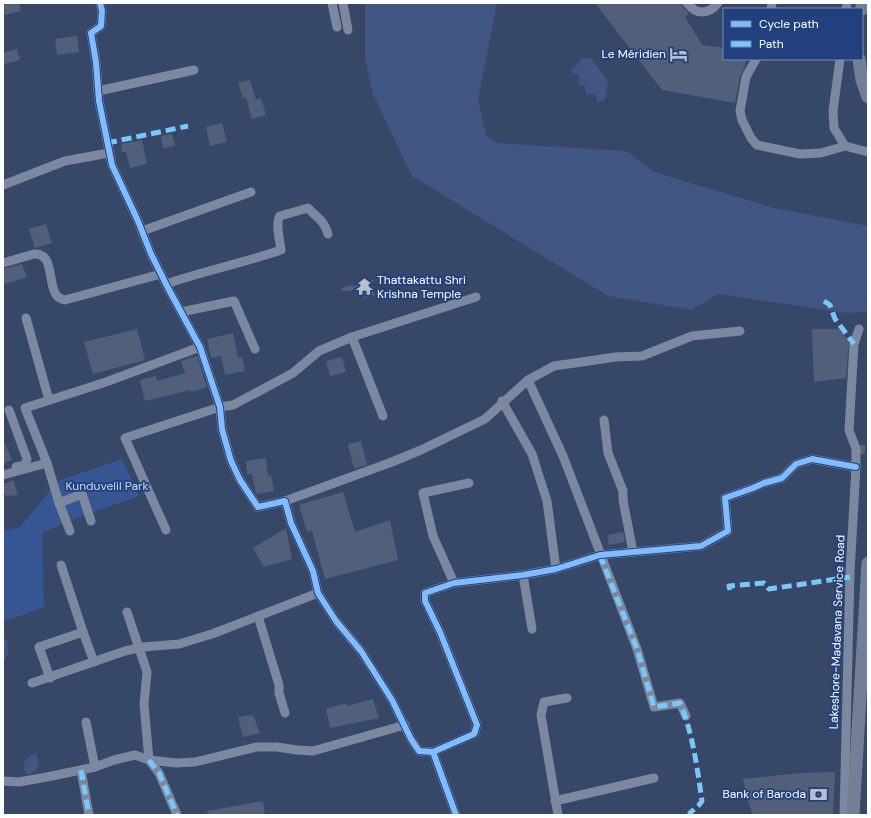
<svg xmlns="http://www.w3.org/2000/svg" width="871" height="818" font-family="'DM Sans',sans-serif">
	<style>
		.green { fill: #365693 }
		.water { fill: #415683 }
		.building { fill: #525f7a }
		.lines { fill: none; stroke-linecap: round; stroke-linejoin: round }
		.minor-tunnel { stroke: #55637f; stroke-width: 9; stroke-dasharray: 9 4.5; stroke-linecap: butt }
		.minor { stroke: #7c889f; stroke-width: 9 }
		.highway { stroke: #737e97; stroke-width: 13 }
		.quiet { stroke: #7ac7fe; stroke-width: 5; stroke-dasharray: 10 5; stroke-linecap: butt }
		.cycleway-casing { stroke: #22407d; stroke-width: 8 }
		.cycleway { stroke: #80bcff; stroke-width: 6 }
		.labels { text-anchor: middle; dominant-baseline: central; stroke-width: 3.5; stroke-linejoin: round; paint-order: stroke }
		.poi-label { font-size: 12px; fill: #fff; stroke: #22407d; text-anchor: end }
		.park-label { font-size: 12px; fill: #c9d8f5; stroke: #22407d }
		.street-label { font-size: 12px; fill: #fff; stroke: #22407d }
	</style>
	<rect width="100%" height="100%" fill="#374768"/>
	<path class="green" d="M122 459 139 496 74 519 42 533 44 607 14 618 3 620V531L20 527 58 481Z"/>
	<g class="water">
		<path d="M365 3H497L478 99 486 135 497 143 626 151 654 172 774 208 868 226V312L847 313 718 294 692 310 608 296 412 176 373 94 365 58Z"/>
		<path d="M580 58H591L608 81 605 100 597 102 596 95 586 94 585 86 578 85 579 75 570 72 580 62Z"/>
		<path d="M3 637 7 640 8 653 5 660H3Z"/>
		<path d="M36 753 39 763 35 771 27 775C19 763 26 758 36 753Z"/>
	</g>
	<g class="building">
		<path d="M3 3H19L21 11 5 15Z"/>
		<path d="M595 3H681L683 7 689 14 685 17 702 45 724 48V59H746L745 67 740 76 735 103 662 90Z"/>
		<path d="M77 36 79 52 57 55 55 39Z"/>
		<path d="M17 49 20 60 4 64 3 53Z"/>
		<path d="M250 80 256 100 261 98 266 115 252 119 246 97 243 98 238 83Z"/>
		<path d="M222 123 227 142 210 146 206 127Z"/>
		<path d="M172 134 175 146 163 148 161 136Z"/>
		<path d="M142 140 147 164 130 168 126 152H122L121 144Z"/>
		<path d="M46 224 52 243 35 248 29 229Z"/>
		<path d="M22 264 27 277 5 284 3 278V269Z"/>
		<path d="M373 280 374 296 363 298 361 291H341V288Z"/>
		<path d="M137 329 145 360 93 374 84 342Z"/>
		<path d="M812 329H839L849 341 846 378 814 382Z"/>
		<path d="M233 333 238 358 242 357 245 371 225 375 221 356 211 358 207 339Z"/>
		<path d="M197 356 207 387 191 392V390L145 401 140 380 156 376 157 381 185 373 181 361Z"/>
		<path d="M342 357 346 372 330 376 326 361Z"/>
		<path d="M3 439 12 460 3 464Z"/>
		<path d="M361 441 367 465 354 469 348 444Z"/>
		<path d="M266 458 268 476 271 475 274 491 256 494 252 474H247L246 461Z"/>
		<path d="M13 480 18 495 5 496 3 485Z"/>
		<path d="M343 492 355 532 390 520 398 560 325 579 312 531 307 532 299 505Z"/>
		<path d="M286 528 292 559 264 567 253 548Z"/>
		<path d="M623 532 625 542 609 545 607 535Z"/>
		<path d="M373 699 379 718 330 728 326 709 346 703 347 706Z"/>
		<path d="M253 715 260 733 243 737 238 717Z"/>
		<path d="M835 772 833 815H753L747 799 743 779 801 773Z"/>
		<path d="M263 801 265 815H208L207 811Z"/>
	</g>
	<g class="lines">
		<path class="minor-tunnel" d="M856 449 868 450"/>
		<g class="minor">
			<path d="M100 3 102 11 101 26 91 33 96 62 99 101 112 165 138 221 151 254 168 288 200 347 220 407 222 429 231 461 240 480 258 507 285 501 291 523 313 571 318 593 336 621 361 651 392 700 411 739 419 751 433 752"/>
			<path d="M332 3 337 27"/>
			<path d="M343 3 348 30"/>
			<path d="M687 3C696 15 708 15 718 3"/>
			<path d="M771 9 772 3"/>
			<path d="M846 9 847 3"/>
			<path d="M756 59 746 77 740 111 742 120 751 138 757 145 800 154 821 153 845 146"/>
			<path d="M840 59 833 111 834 128 845 146 868 152"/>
			<path d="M98 91 194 70"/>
			<path d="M3 185 65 161 109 153"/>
			<path d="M142 231 251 192"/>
			<path d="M3 263 34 254C59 252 43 298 65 300L161 274"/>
			<path d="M166 284C204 271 243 263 281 250 280 241 275 222 280 216L308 208C316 217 325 221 328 234"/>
			<path d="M181 312 234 301 255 349"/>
			<path d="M26 318 49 400"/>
			<path d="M352 337 383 416"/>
			<path d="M528 380 563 456 637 649 654 707 680 703 686 716"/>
			<path d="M502 401 532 454 547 501 556 569"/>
			<path d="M9 410 27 459 25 465 16 467"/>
			<path d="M604 420 608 453 623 491V500L633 552"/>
			<path d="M47 463 59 503 70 531"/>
			<path d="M3 475 47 463 25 408 106 382 200 347"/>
			<path d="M285 501 392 462 421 450 485 419 528 380 554 366 616 357 642 356 692 336 740 331"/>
			<path d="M59 503 82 494 91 521"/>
			<path d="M166 530 125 438 220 407 233 405 293 373 319 351 352 337 476 297"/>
			<path d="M523 575 532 629"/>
			<path d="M454 583 433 536 423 493 469 483"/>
			<path d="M127 612 147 672 144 704 149 760 159 773 177 815"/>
			<path d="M258 616 279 685V693L285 713"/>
			<path d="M83 632 94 662"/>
			<path d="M50 678 39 647 83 632 61 565"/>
			<path d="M32 683 125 651 143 647 179 644 212 634 318 593"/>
			<path d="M86 722 95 767"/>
			<path d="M81 770 89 815"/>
			<path d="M3 781 19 782 47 777 95 767 114 760 135 755 149 760 176 763 195 762 256 747H277L297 750 313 751 405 725"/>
			<path d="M555 801 654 778"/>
			<path d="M456 815 433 752 474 734 477 725 440 632 425 601V593L454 583 523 575 556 569 600 555 701 546 728 531 725 498 753 488 764 483 782 478 796 464 812 459 856 467"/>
			<path d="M558 815 541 715 544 702 567 698"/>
			<path d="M844 815 850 572 856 467V449L849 430 854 344 859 329"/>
		</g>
		<g class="highway">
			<path d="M862 9V3"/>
			<path d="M859 59 862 80 868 97"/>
			<path d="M853 815 868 563"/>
		</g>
		<g class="quiet">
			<path d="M107 143 188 126"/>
			<path d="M824 301 830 305 835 319 854 344"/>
			<path d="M600 555 637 649 654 707 680 703C693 734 697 767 702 801L699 805 690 813V815"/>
			<path d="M730 590 729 586 764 583 769 589 850 577"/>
			<path d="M149 760 159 773 177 815"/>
			<path d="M81 770 89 815"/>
		</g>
		<defs>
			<g id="cycleway">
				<path d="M100 3 102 11 101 26 91 33 96 62 99 101 112 165 138 221 151 254 168 288 200 347 220 407 222 429 231 461 240 480 258 507 285 501 291 523 313 571 318 593 336 621 361 651 392 700 411 739 419 751 433 752"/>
				<path d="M456 815 433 752 474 734 477 725 440 632 425 601V593L454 583 523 575 556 569 600 555 701 546 728 531 725 498 753 488 764 483 782 478 796 464 812 459 856 467"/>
			</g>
		</defs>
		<use href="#cycleway" class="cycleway-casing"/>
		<use href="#cycleway" class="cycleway"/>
	</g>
	<defs>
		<symbol id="hotel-bare" viewBox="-9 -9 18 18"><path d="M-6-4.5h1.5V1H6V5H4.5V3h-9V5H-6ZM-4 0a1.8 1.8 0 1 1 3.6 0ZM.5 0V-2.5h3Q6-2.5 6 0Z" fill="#b9bfca" stroke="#22407d" stroke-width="2.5" paint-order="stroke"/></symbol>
		<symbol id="temple-bare" viewBox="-9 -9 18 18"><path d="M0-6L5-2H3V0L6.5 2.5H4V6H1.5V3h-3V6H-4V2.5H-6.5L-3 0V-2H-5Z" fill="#b9bfca" stroke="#22407d" stroke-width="2.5" paint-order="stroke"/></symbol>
		<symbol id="bank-bare" viewBox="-9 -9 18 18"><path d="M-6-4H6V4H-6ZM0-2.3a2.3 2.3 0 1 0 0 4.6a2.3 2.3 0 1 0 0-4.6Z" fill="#b9bfca" stroke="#22407d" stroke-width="2.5" paint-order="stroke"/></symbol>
	</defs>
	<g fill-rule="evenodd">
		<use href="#hotel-bare" x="666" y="42" width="25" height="25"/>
		<use href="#temple-bare" x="352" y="274" width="25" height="25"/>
		<use href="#bank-bare" x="806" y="782" width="25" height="25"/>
	</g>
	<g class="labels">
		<g class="poi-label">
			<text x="666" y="54">Le Méridien</text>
			<text x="377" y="280" text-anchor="start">Thattakattu Shri<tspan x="377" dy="14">Krishna Temple</tspan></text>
			<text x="806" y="794">Bank of Baroda</text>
		</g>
		<g class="park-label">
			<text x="107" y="486">Kunduvelil Park</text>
		</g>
		<g class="street-label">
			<text transform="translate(837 632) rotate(-88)">Lakeshore-Madavana Service Road</text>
		</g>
	</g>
	<rect width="871" height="818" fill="none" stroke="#ffffff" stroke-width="8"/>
	<rect x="723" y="8" width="140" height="52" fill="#22407d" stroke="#7a8cb1"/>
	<rect x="731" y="21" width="20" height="6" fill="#80bcff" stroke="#7a8cb1"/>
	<text x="759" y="28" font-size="12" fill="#ffffff">Cycle path</text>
	<rect x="731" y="41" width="20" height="6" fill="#7ac7fe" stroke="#7a8cb1"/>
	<text x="759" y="48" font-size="12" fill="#ffffff">Path</text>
</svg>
